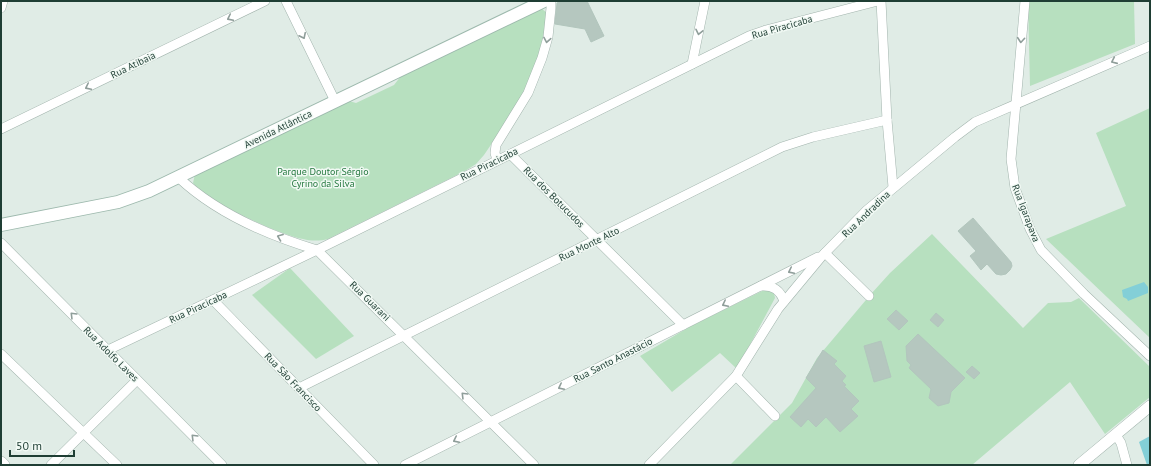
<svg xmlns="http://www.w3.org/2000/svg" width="1151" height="466" font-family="'PT Sans',sans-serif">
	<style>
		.green { fill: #b7e0bf }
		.water { fill: #83cfd7 }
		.building { fill: #b5c7bf; stroke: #b2c6bd }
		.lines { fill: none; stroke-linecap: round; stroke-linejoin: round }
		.minor-casing { stroke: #a2b4ad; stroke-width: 10 }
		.tertiary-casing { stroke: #a2b4ad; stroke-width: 12 }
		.secondary-casing { stroke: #9db9ad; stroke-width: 14 }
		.minor { stroke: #fff; stroke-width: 9 }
		.tertiary { stroke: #fff; stroke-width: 11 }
		.secondary { stroke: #fff; stroke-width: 12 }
		.oneway { stroke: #8f9e9a }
		.labels { text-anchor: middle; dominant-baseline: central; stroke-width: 3; stroke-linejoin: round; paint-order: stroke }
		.street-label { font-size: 10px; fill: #1f3e34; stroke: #f1f9f4 }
		.park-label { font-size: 10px; fill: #267940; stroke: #f1f9f4 }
	</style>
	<rect width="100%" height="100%" fill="#e0ece6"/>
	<g class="green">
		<path d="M1028 1H1134L1135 44 1030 86Z"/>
		<path d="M541 8 547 13C545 27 543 42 539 55 527 92 505 124 484 155L476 164 465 171 328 239C320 241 311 241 303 239 280 235 206 201 193 183L195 174 349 101 356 103 394 85 401 76Z"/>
		<path d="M1150 108V338L1046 239 1126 206 1096 133Z"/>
		<path d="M932 234 1023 328 1048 303 1071 302 1079 298 1150 367V397L1105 434 1070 382 972 465H730L792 403 817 358 871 294 890 273Z"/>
		<path d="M290 268 354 336 316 359 252 295Z"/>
		<path d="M766 289 774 293 775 298 737 369 720 353 672 392 640 356 691 326Z"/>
	</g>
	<g class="water">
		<path d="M1144 282 1148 287V293L1128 301 1127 299 1123 297 1122 290Z"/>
		<path d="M1150 436V465H1147L1139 442Z"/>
	</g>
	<g class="building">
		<path d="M561 1H587L604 36 591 42 585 29 555 24 557 3Z"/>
		<path d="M973 218 1011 262 1012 266 1010 270 1006 274 1001 275 996 274 987 264 981 270 970 256 976 251 958 231Z"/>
		<path d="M896 310 908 321 899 330 887 319Z"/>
		<path d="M936 313 944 320 938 327 930 320Z"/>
		<path d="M918 334 965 378 951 392 949 403 938 406 929 398 931 389 909 368 911 365 907 361 906 346Z"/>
		<path d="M881 341 891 377 874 382 864 346Z"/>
		<path d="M823 350 837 361 834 364 846 376 842 381 846 385 844 386 859 401 851 409 858 416 840 432 826 417 816 427 808 419 801 427 790 417 816 388 806 378Z"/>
		<path d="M972 366 980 373 974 379 966 372Z"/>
	</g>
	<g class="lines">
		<defs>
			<g id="minor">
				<path d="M286 1 335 101"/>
				<path d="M881 1 887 120 893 187"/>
				<path d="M1025 1 1011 159 1015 188 1030 229 1041 250 1084 294 1150 356"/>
				<path d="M1 8 3 1"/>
				<path d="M692 64 705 1"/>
				<path d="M1 129 265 1"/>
				<path d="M510 154 683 325"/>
				<path d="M497 160 495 153 496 145 528 93 542 58 548 37 551 8V1"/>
				<path d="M178 177C216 213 267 235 317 250L534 465"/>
				<path d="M1 243 222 465"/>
				<path d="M825 253 869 296"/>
				<path d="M761 286C773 285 780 290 784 301"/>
				<path d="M213 300 374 465"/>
				<path d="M108 350 317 250 749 36 766 30 878 1"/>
				<path d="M1 354 117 465"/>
				<path d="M736 376 775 416"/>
				<path d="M299 388 782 147 813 137 887 120"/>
				<path d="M1116 435 1121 443 1127 465"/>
				<path d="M51 465 137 380"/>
				<path d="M405 465 818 257"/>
				<path d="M649 465 736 376 778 309 822 256 867 210 955 137 975 122 1150 46"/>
			</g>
			<g id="tertiary">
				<path d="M1 462 4 465"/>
				<path d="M1079 465 1150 406"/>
			</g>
			<path id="secondary" d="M1 225 118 202 149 191 544 1"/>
		</defs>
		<use href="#minor" class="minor-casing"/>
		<use href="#tertiary" class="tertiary-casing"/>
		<use href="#secondary" class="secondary-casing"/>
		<use href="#minor" class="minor"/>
		<use href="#tertiary" class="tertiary"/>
		<use href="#secondary" class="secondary"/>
	</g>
	<defs><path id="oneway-chevron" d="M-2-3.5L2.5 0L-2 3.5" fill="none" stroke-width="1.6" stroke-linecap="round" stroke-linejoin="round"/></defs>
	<g class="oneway">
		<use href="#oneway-chevron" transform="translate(230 18) rotate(154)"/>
		<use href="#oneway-chevron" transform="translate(699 32) rotate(102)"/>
		<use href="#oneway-chevron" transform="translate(303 36) rotate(64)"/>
		<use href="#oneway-chevron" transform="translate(547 40) rotate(100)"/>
		<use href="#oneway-chevron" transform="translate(1021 40) rotate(95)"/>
		<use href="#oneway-chevron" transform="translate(1114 61) rotate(156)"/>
		<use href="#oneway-chevron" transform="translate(88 87) rotate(154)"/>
		<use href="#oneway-chevron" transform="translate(280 237) rotate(-159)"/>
		<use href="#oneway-chevron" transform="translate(791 271) rotate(154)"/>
		<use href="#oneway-chevron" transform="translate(725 304) rotate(153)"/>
		<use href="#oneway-chevron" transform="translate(73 315) rotate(-135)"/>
		<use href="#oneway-chevron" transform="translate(561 387) rotate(153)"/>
		<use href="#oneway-chevron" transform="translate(464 395) rotate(-135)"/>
		<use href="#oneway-chevron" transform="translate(194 437) rotate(-135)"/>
		<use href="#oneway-chevron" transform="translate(456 440) rotate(154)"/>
	</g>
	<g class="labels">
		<g class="street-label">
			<text transform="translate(782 27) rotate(-16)">Rua Piracicaba</text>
			<text transform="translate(133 65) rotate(-26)">Rua Atibaia</text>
			<text transform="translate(278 129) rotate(-26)">Avenida Atlântica</text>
			<text transform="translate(489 164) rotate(-26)">Rua Piracicaba</text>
			<text transform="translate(554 197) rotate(45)">Rua dos Botucudos</text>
			<text transform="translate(1026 213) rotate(69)">Rua Igarapava</text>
			<text transform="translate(866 214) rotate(-44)">Rua Andradina</text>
			<text transform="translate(589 244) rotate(-26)">Rua Monte Alto</text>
			<text transform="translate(370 301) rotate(44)">Rua Guarani</text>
			<text transform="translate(198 307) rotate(-25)">Rua Piracicaba</text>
			<text transform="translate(111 354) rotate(45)">Rua Adolfo Laves</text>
			<text transform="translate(613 360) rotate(-27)">Rua Santo Anastácio</text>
			<text transform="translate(293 382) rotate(46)">Rua São Francisco</text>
		</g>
		<g class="park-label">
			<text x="323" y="171">Parque Doutor Sérgio<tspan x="323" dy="12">Cyrino da Silva</tspan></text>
		</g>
	</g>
	<rect width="1151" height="466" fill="none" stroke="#1f3e34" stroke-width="4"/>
	<path d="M10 450v6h64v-6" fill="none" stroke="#1f3e34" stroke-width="2"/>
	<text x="16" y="450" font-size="12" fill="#1f3e34" stroke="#f1f9f4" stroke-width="3" paint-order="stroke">50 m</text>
</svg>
